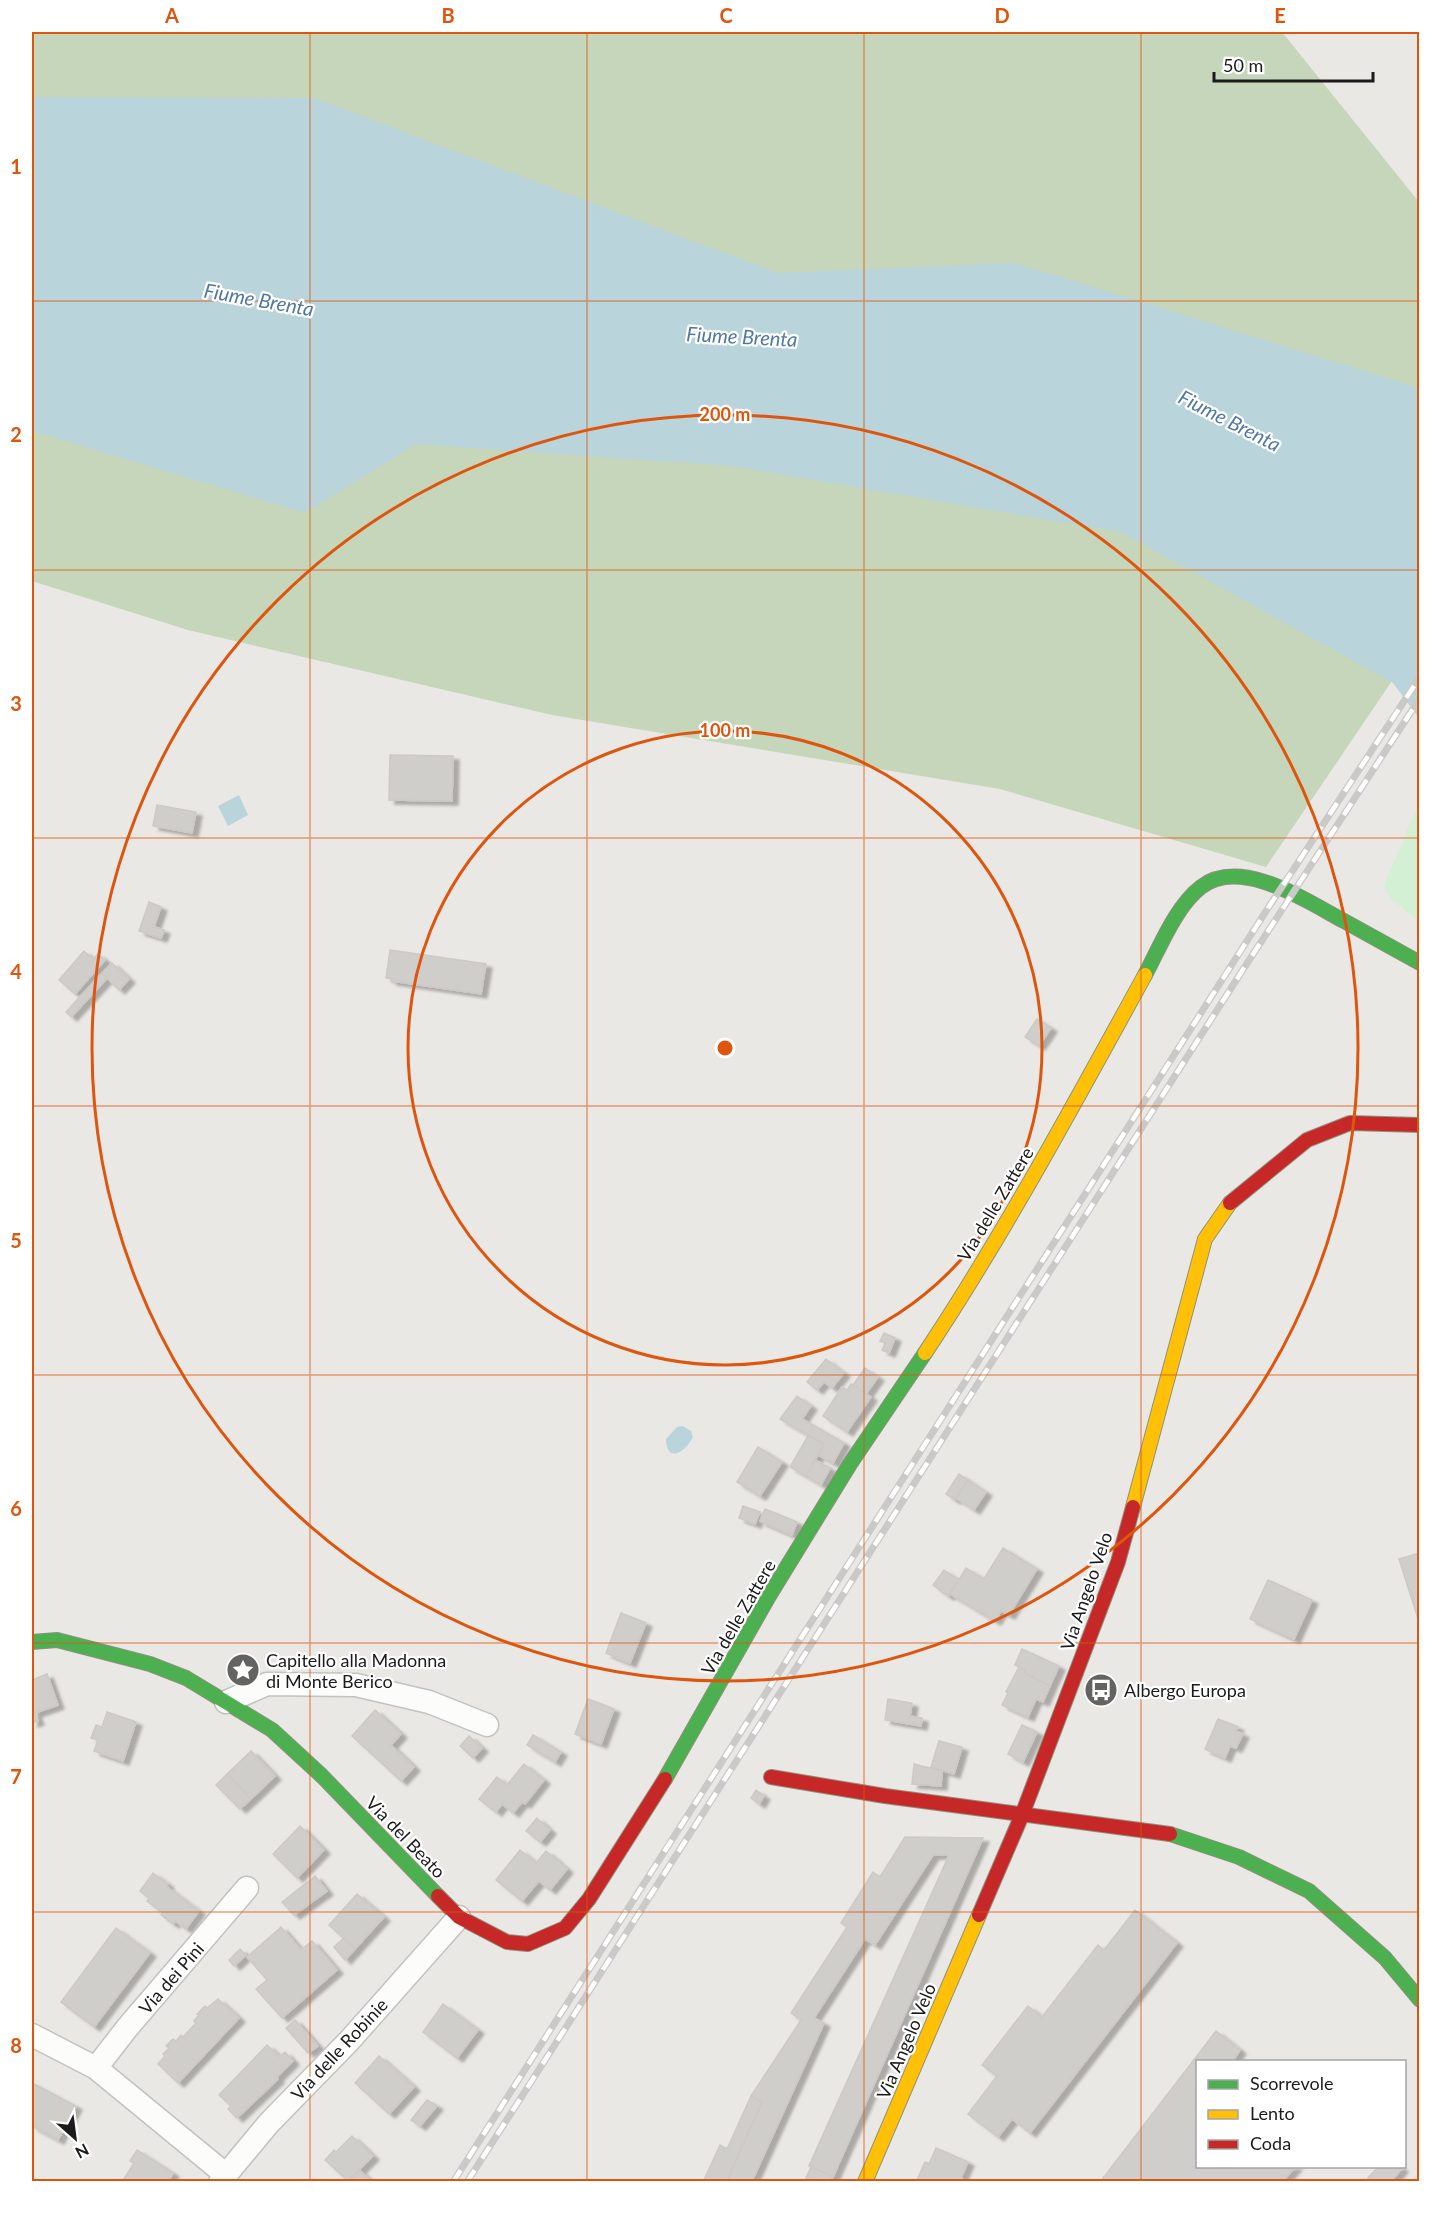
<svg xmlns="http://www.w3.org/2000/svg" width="1451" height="2213" font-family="Lato,sans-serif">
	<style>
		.forest { fill: #c5d6bb }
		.park { fill: #d3efd4 }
		.water { fill: #bad4db }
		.building { fill: #d0cecb; stroke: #cdc9c5; stroke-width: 1.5; filter: url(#shadow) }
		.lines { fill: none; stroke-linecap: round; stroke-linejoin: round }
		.street-casing { stroke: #c2c2c0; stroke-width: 25 }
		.fast-casing { stroke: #90917e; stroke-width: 16 }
		.slow-casing { stroke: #90917e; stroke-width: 16 }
		.jam-casing { stroke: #90917e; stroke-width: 16 }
		.street { stroke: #fcfcfb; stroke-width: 22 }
		.fast { stroke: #4caf50; stroke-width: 14 }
		.slow { stroke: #ffc107; stroke-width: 14 }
		.jam { stroke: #c62828; stroke-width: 14 }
		.rail-casing { stroke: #c9c9c8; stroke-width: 7 }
		.rail { stroke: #fff; stroke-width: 4.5; stroke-dasharray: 14; stroke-linecap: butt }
		.grid { fill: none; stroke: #de560d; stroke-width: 1.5; stroke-opacity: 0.55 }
		.ring { fill: none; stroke: #de560d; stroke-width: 3 }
		.labels { text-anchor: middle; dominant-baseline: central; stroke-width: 4.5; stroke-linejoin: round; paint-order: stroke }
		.street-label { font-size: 18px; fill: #1b1b1b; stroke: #fff }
		.poi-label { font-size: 18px; fill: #1b1b1b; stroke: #fff; text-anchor: start }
		.water-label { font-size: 20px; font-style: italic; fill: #5078a2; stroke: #fff }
		.centre { fill: #de560d; stroke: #fff; stroke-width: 3 }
		.ring-label { font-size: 18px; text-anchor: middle; font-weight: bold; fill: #de560d; stroke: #fff; stroke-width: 4.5; stroke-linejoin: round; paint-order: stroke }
		.neatline { fill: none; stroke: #de560d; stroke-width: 2 }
		.grid-label { font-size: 20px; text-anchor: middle; font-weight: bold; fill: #de560d }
	</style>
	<defs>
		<filter id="shadow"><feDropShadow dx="6" dy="4" stdDeviation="1.5" flood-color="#0004"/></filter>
	</defs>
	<rect width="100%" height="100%" fill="#eae8e4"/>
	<path class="forest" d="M32 32H1282L1419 202V641L1266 867 1000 789 552 715 188 630 32 581Z"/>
	<path class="park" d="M1419 808V921L1391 899 1384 886C1387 875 1392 866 1397 856 1404 840 1408 822 1419 808Z"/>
	<g class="water">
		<path d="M32 97 314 98 777 273 1015 263 1419 388V718L1393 683 1121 532 731 466 416 444 305 513 32 431Z"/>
		<path d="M239 795 248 815 228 826 218 806Z"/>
		<path d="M683 1426 691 1431 693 1437C686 1451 667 1465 666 1439L677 1427Z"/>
	</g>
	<g class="building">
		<path d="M390 755 453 756 452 801 389 800Z"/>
		<path d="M157 805 196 812 192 833 153 826Z"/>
		<path d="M149 902 161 907 154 927 164 930 161 938 139 931Z"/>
		<path d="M390 950 486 964 481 994 391 981 392 979 386 978Z"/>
		<path d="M84 951 93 959 98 954 105 960 75 994 59 980Z"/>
		<path d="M112 963 129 979 119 990 102 973Z"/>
		<path d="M102 973 107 978 71 1017 66 1012Z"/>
		<path d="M1037 1019 1051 1028 1039 1046 1025 1037Z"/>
		<path d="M884 1333 895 1338 889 1353 882 1350 885 1343 880 1341Z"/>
		<path d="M826 1359 844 1373 832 1388 824 1382 817 1390 807 1382Z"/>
		<path d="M865 1368 878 1377 866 1394 853 1385Z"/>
		<path d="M851 1384 871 1397 847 1432 823 1416 842 1387 847 1390Z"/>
		<path d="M797 1396 811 1406 802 1419 844 1443 833 1463 818 1455 824 1444 780 1419Z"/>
		<path d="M808 1436 824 1444 806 1476 790 1467Z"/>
		<path d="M758 1447 782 1462 760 1496 737 1482Z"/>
		<path d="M815 1460 830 1468 821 1485 806 1476Z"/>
		<path d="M959 1474 968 1480 955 1500 946 1494Z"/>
		<path d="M968 1480 986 1492 974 1510 956 1498Z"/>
		<path d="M743 1506 760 1512 755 1524 739 1518Z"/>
		<path d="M765 1509 797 1522 792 1535 760 1521Z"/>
		<path d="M1003 1548 1037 1569 1009 1615 1001 1611 995 1621 950 1594 966 1568 984 1579Z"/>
		<path d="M1420 1553V1625L1399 1559Z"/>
		<path d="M944 1570 959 1580 948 1596 933 1585Z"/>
		<path d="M1268 1580 1312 1600 1294 1639 1250 1619Z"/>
		<path d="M621 1613 646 1623 630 1663 606 1653Z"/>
		<path d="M1022 1649 1059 1666 1050 1686 1024 1673 1025 1670 1015 1665Z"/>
		<path d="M1019 1667 1025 1670 1024 1673 1050 1686 1043 1702 1036 1699 1028 1717 1002 1705 1008 1693 1006 1692Z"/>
		<path d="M47 1674 58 1705 35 1713 38 1721 32 1723V1680Z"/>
		<path d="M588 1699 614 1709 601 1744 575 1734Z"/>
		<path d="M888 1699 912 1703 910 1716 922 1718 921 1726 885 1720Z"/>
		<path d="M375 1710 401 1734 391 1745 414 1767 401 1781 352 1736Z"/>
		<path d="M107 1712 136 1722 123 1761 94 1751 98 1740 91 1738 96 1725 102 1727Z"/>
		<path d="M1218 1719 1238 1727 1236 1731 1243 1734 1236 1748 1230 1746 1225 1758 1205 1749Z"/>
		<path d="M1022 1725 1037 1732 1023 1762 1008 1754Z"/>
		<path d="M533 1735 561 1752 555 1762 527 1745Z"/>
		<path d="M469 1736 482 1748 473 1758 460 1746Z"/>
		<path d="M939 1741 962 1747 954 1774 931 1767Z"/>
		<path d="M251 1751 275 1776 251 1799 227 1774Z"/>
		<path d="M524 1764 544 1780 525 1804 522 1802 513 1813 502 1804 496 1812 479 1799 497 1777 507 1785Z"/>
		<path d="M914 1764 942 1771 941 1786 912 1784Z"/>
		<path d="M227 1774 251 1799 240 1809 216 1785Z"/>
		<path d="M756 1790 764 1796 759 1804 751 1798Z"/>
		<path d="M537 1818 550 1830 540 1842 526 1831Z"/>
		<path d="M300 1826 324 1850 297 1878 273 1854Z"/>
		<path d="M905 1837 983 1838 833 2177 809 2166 949 1855H933L875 1945 865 1939 814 2018 824 2023 752 2181 754 2182H731L732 2180 728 2178 762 2102 751 2096 801 2020 791 2013 847 1927 841 1923 873 1872 880 1877Z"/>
		<path d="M520 1850 536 1863 546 1851 567 1869 550 1890 539 1881 522 1901 496 1880Z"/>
		<path d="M153 1873 168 1884 166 1886 199 1911 186 1929 175 1921 173 1924 161 1915 163 1913 147 1901 149 1898 140 1891Z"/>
		<path d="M315 1876 327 1891 294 1915 282 1902Z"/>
		<path d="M357 1894 384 1917 355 1949 329 1925Z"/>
		<path d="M1135 1910 1177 1943 1030 2133 1012 2119 998 2137 968 2114 997 2076 982 2065 1028 2006 1042 2017 1098 1945 1104 1950Z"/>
		<path d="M281 1927 301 1950 312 1941 337 1970 282 2018 256 1989 267 1980 247 1957Z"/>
		<path d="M116 1928 150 1953 94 2027 61 2002Z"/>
		<path d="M344 1938 355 1949 345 1960 334 1947Z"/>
		<path d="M240 1949 246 1955 234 1966 229 1960Z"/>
		<path d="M218 1999 239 2018 178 2083 158 2064 165 2056 163 2054 169 2048 166 2046 173 2039 176 2041 181 2035 183 2037 196 2023 194 2021 199 2015 197 2014 205 2006 207 2008Z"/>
		<path d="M443 2004 478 2030 457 2058 423 2032Z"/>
		<path d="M295 2020 318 2046 308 2053 286 2028Z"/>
		<path d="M1216 2031 1240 2050 1232 2062H1198V2166H1296L1282 2182H1100Z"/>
		<path d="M267 2045 280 2057 285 2052 293 2061 277 2077 278 2079 237 2118 228 2109 231 2106 219 2095Z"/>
		<path d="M379 2056 414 2087 389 2114 355 2083Z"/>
		<path d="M32 2083 76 2106 58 2140 32 2126Z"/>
		<path d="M751 2096 762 2102 728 2178 732 2180 731 2182H703L720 2145 727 2149Z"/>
		<path d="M427 2100 437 2106 420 2126 411 2120Z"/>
		<path d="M352 2136 373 2156 348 2181 325 2160 334 2150 336 2152Z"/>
		<path d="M936 2148 968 2162 961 2178 966 2182H916L925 2162 929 2164Z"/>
		<path d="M137 2150 173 2173 168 2182H122L134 2163 130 2161Z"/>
		<path d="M1379 2166H1400L1402 2168 1391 2182H1368L1369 2180 1368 2178Z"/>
		<path d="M811 2167 833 2177 829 2182H814L806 2178Z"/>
		<path d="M359 2170 368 2178 365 2182H348Z"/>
	</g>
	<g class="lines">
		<defs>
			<g id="street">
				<path d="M226 1702 267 1684 356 1685 429 1702 487 1725"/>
				<path d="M32 2035 96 2068 225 2174"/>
				<path d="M96 2068 127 2028 247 1888"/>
				<path d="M220 2182 269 2123 349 2041 459 1917"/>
			</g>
			<g id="fast">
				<path d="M1145 975C1160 947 1176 906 1201 887 1241 856 1308 902 1344 921 1369 935 1395 949 1420 963"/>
				<path d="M32 1642 57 1640 150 1664 186 1678 272 1730 322 1776 438 1896"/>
				<path d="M665 1779 769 1596 850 1464 925 1353"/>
				<path d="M1170 1834 1239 1857 1309 1891 1385 1958 1420 2000"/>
			</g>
			<g id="slow">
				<path d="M925 1353C1006 1231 1075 1102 1145 975"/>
				<path d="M1133 1507 1205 1239 1230 1203"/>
				<path d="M865 2182 979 1915"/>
			</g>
			<g id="jam">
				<path d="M1230 1203 1307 1140 1350 1123 1420 1125"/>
				<path d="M771 1777 885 1796 1170 1834"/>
				<path d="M438 1896 459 1917 507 1942 528 1944 565 1928 589 1899 665 1779"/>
				<path d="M979 1915 1022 1815 1118 1562 1133 1507"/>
			</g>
		</defs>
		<use href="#street" class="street-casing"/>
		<use href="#fast" class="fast-casing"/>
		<use href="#slow" class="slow-casing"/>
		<use href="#jam" class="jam-casing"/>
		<use href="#street" class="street"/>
		<use href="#fast" class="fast"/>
		<use href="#slow" class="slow"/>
		<use href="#jam" class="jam"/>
		<defs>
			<g id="rail">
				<path d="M453 2182 1270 905 1420 677"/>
				<path d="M467 2182 1244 968 1420 698"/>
			</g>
		</defs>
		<use href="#rail" class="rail-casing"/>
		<use href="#rail" class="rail"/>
	</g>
	<path class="grid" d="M310 32V2182M587 32V2182M864 32V2182M1141 32V2182M32 301H1420M32 570H1420M32 838H1420M32 1106H1420M32 1375H1420M32 1643H1420M32 1912H1420"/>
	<g class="ring">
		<circle cx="725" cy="1048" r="317"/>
		<circle cx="725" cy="1048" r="633"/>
	</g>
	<defs>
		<symbol id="sight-disc" viewBox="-11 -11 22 22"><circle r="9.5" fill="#636361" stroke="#fff"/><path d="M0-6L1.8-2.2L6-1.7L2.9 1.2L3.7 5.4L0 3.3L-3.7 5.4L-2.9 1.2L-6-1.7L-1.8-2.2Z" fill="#fff"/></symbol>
		<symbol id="bus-disc" viewBox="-11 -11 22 22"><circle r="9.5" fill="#636361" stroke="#fff"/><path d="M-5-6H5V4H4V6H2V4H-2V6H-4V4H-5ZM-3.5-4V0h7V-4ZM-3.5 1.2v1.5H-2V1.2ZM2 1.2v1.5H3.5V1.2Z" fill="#fff"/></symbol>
	</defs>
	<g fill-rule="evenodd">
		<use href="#sight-disc" x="224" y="1651" width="38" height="38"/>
		<use href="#bus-disc" x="1082" y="1671" width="38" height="38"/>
	</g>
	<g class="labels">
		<g class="street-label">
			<text transform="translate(995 1204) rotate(-59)">Via delle Zattere</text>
			<text transform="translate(1086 1591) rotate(-71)">Via Angelo Velo</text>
			<text transform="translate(738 1617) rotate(-60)">Via delle Zattere</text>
			<text transform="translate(406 1837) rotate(46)">Via del Beato</text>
			<text transform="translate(171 1978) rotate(-49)">Via dei Pini</text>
			<text transform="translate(906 2041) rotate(-67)">Via Angelo Velo</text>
			<text transform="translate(339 2049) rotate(-47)">Via delle Robinie</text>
		</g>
		<g class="poi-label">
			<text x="266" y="1660">Capitello alla Madonna<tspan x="266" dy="21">di Monte Berico</tspan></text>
			<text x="1124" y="1690">Albergo Europa</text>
		</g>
		<g class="water-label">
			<text transform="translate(259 299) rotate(10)">Fiume Brenta</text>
			<text transform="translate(742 336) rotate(3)">Fiume Brenta</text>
			<text transform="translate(1230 420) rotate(27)">Fiume Brenta</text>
		</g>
	</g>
	<circle cx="725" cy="1048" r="9" class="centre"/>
	<g class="ring-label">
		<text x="725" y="421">200 m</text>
		<text x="725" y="737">100 m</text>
	</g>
	<rect width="1451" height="2213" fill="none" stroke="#ffffff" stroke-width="66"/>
	<rect x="1196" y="2060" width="210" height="108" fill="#ffffff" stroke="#a4a4a4" stroke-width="1.5"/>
	<rect x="1208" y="2080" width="30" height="9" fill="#4caf50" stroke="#a4a4a4" stroke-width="1.5"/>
	<text x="1250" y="2090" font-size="18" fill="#1b1b1b">Scorrevole</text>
	<rect x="1208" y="2110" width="30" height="9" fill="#ffc107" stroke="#a4a4a4" stroke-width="1.5"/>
	<text x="1250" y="2120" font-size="18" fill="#1b1b1b">Lento</text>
	<rect x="1208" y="2140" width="30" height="9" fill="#c62828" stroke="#a4a4a4" stroke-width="1.5"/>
	<text x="1250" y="2150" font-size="18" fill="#1b1b1b">Coda</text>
	<g transform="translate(75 2138) rotate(152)" stroke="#ffffff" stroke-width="4.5" paint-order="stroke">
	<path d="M0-4.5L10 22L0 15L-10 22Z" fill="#1b1b1b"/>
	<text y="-9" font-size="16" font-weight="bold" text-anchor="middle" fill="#1b1b1b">N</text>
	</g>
	<path d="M1214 72v9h159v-9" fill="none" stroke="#1b1b1b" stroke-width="3"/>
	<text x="1223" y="72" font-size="18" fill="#1b1b1b" stroke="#ffffff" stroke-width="4.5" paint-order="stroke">50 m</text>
	<rect x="33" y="33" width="1385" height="2147" class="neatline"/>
	<g class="grid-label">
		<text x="172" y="23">A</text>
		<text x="448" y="23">B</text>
		<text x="726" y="23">C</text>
		<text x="1002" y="23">D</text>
		<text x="1280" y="23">E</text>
		<text x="16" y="174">1</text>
		<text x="16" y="442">2</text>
		<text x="16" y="711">3</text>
		<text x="16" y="979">4</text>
		<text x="16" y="1248">5</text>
		<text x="16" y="1516">6</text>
		<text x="16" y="1784">7</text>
		<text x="16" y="2053">8</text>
	</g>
</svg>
